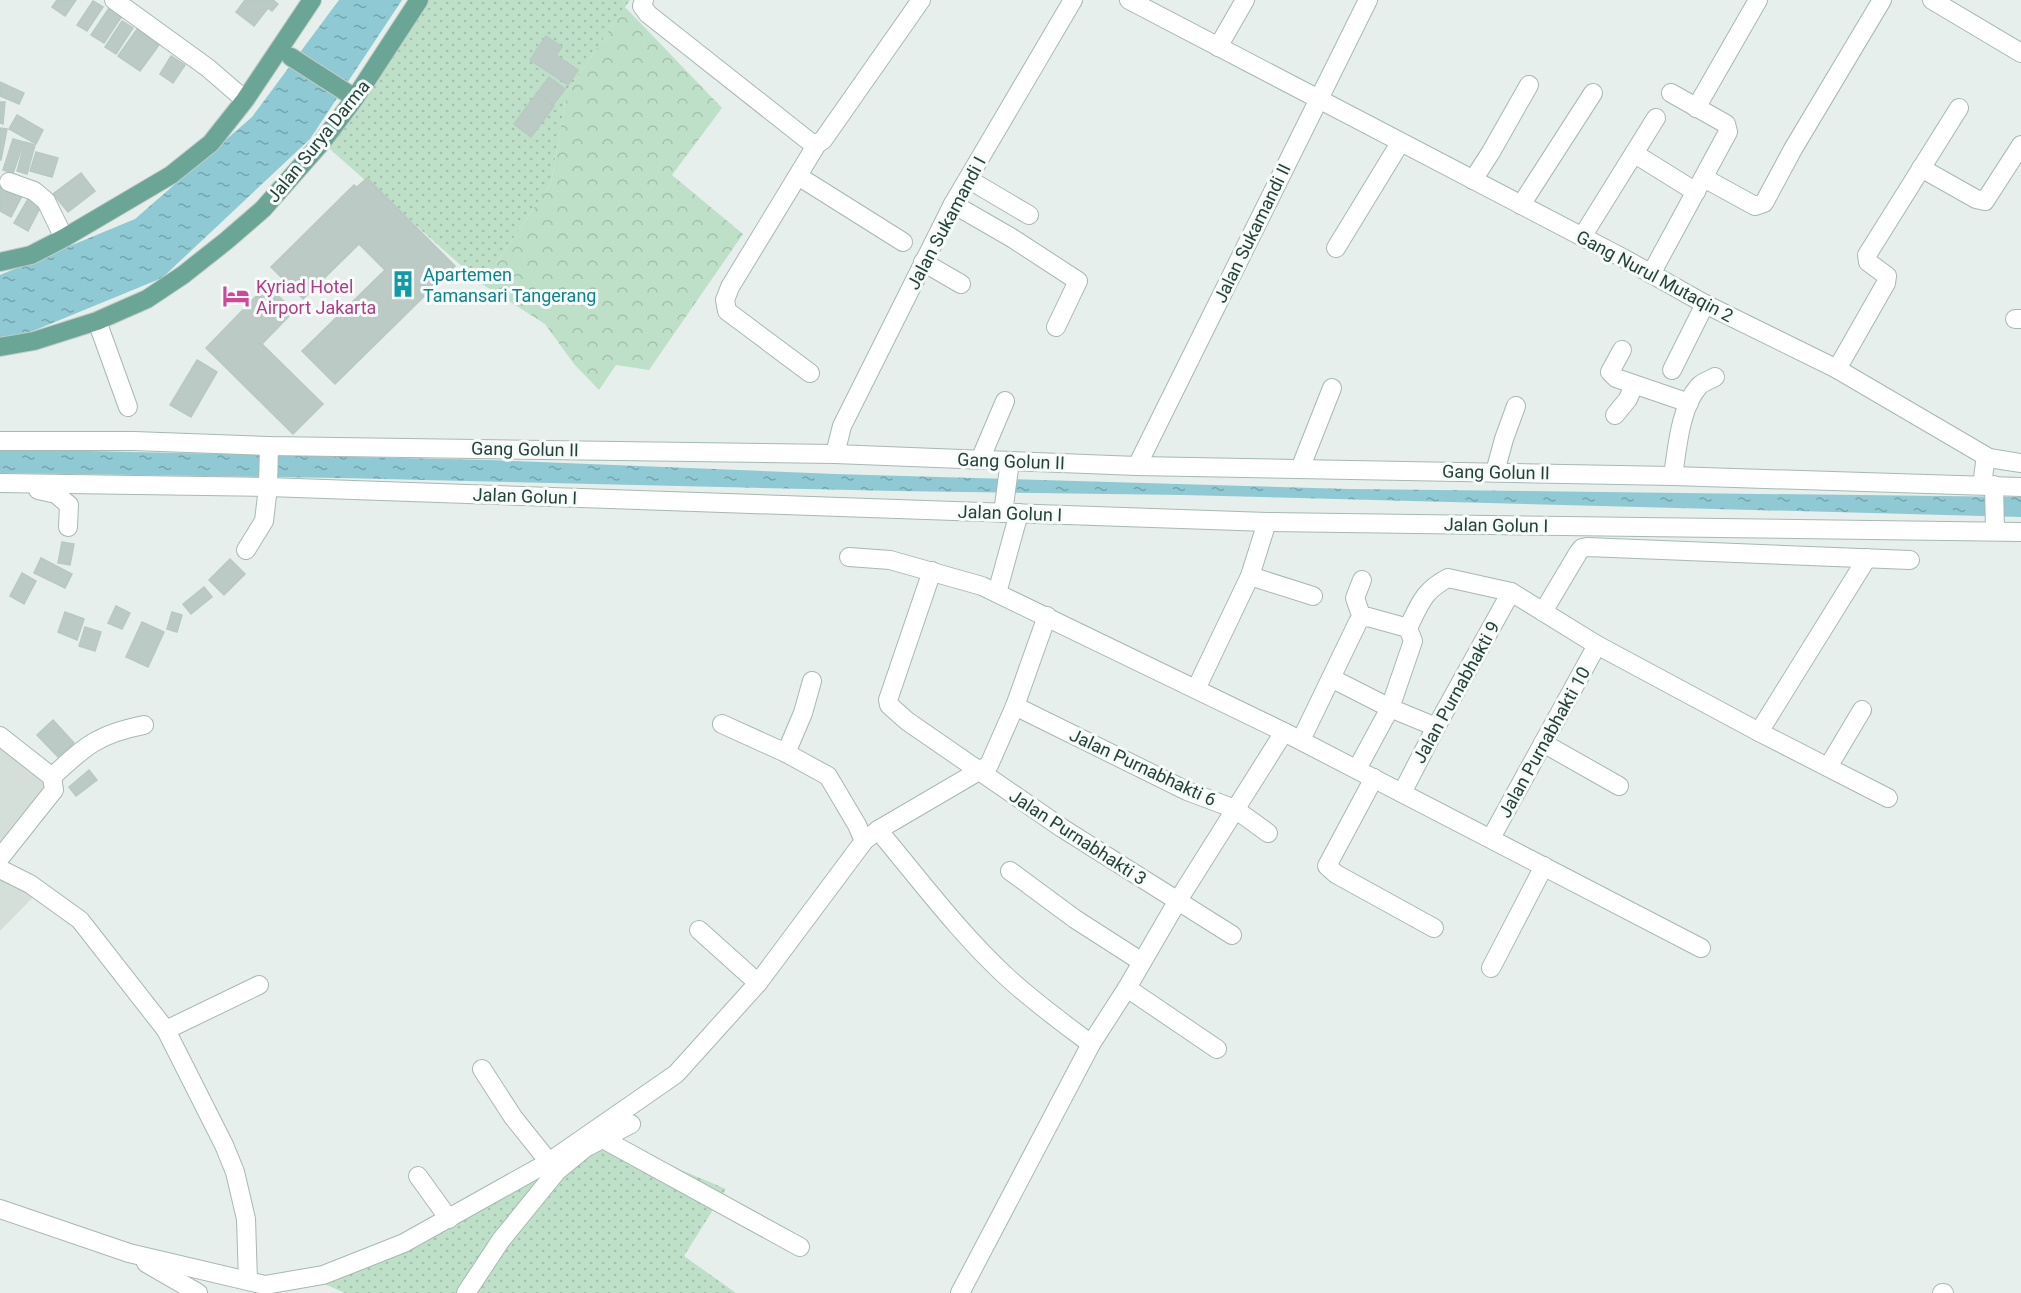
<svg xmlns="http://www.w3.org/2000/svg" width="2021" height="1293" font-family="Roboto,sans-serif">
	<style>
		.built { fill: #d4dfda }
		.grass { fill: url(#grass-dots) }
		.forest { fill: url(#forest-crowns) }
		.water { fill: url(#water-ripples) }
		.building { fill: #bbcac4; stroke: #b8c9c2; stroke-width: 1.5 }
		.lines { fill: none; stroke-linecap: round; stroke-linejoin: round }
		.street-casing { stroke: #a8b8b2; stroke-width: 20 }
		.primary-casing { stroke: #c2cac8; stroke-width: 20 }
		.street { stroke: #fff; stroke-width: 18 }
		.primary { stroke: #6aa596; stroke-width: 18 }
		.labels { text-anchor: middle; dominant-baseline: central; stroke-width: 6; stroke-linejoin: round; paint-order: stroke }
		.street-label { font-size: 18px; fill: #24423a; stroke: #f7fbf9 }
		.culture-label { font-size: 18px; fill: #0d838f; stroke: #f7fbf9; text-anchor: start }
		.hotel-label { font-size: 18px; fill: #b23c85; stroke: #f7fbf9; text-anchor: start }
	</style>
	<defs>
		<pattern id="grass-dots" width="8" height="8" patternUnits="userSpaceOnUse" patternTransform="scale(1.5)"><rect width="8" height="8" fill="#bfe0c8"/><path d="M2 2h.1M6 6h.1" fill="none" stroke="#a4c1ad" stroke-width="1.8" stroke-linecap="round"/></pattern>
		<pattern id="forest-crowns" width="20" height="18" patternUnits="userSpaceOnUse" patternTransform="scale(1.5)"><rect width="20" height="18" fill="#bfe0c8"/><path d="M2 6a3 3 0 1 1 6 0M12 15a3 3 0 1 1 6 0" fill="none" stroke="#a4c1ad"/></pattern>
		<pattern id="water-ripples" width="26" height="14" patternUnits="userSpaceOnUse" patternTransform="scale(1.5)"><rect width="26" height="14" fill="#8ec9d4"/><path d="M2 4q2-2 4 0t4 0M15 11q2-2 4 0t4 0" fill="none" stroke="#74a5ad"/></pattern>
	</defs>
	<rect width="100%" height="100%" fill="#e6efeb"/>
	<g class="built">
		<path d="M0 741 60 786 0 862Z"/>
		<path d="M0 868 34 896 0 931Z"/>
	</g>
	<g class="grass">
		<path d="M413 0H630L567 92 551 183 482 284 322 142Z"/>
		<path d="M592 1132 726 1189 684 1256 736 1293H345L322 1283Z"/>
	</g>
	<path class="forest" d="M625 7 722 108 672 175 743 234 649 370 616 365 599 390 574 364 545 324 482 284 551 183 567 92Z"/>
	<g class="water">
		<path d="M339 0H402L310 139 162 278 11 340 0 341V275L135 219 252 117Z"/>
		<path d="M0 449 491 460 835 474 1349 489 2021 497V517L1183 495 895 491 341 478 0 473Z"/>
	</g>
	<g class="building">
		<path d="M57 0H76L65 16 52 7Z"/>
		<path d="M245 0H273L278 4 272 11 268 8 254 26 236 12Z"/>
		<path d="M93 1 103 7 87 31 77 25Z"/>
		<path d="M109 8 122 16 104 43 91 35Z"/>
		<path d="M122 21 133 28 116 54 105 47Z"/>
		<path d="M137 29 159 45 140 71 118 56Z"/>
		<path d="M546 36 562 47 556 55 578 70 568 85 530 60Z"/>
		<path d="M171 56 185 65 173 83 160 74Z"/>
		<path d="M549 77 565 89 553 105 537 93Z"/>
		<path d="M0 82 24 93 19 104 0 96Z"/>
		<path d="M537 93 554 106 531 137 514 124Z"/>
		<path d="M0 102H5L3 124 0 123Z"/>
		<path d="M17 115 43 130 36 144 9 129Z"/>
		<path d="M0 128 7 129 1 160H0Z"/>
		<path d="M13 139 24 142 13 173 3 170Z"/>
		<path d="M25 142 35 145 27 174 17 171Z"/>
		<path d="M36 152 58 158 52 177 30 171Z"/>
		<path d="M81 173 95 191 68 212 53 194Z"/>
		<path d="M367 178 455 266 335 384 302 351 385 270 359 244 303 299 271 267 354 185 357 187Z"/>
		<path d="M0 182 23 194 11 217 0 211Z"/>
		<path d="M28 199 41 206 28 231 14 223Z"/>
		<path d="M267 285 294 311 262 344 323 404 293 434 206 348Z"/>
		<path d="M197 360 217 372 191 417 170 405Z"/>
		<path d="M62 542 74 544 70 565 58 563Z"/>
		<path d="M41 558 72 574 65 588 34 573Z"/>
		<path d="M230 559 245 574 224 595 209 580Z"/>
		<path d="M22 573 36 581 24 604 10 596Z"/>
		<path d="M204 587 212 597 191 614 183 604Z"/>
		<path d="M116 606 130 613 122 629 108 623Z"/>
		<path d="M65 612 84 619 77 640 58 632Z"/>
		<path d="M172 612 182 615 177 632 167 629Z"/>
		<path d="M142 622 164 632 148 667 126 657Z"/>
		<path d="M85 627 101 632 95 651 79 646Z"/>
		<path d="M53 720 74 743 58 757 37 735Z"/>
		<path d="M89 770 97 780 76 796 69 787Z"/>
	</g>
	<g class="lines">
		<defs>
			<g id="street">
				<path d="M114 0 208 68 245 100"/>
				<path d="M644 0 642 6 648 14 810 142 817 144"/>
				<path d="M1129 0 1623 258 1705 304 1837 369 1989 458"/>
				<path d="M1932 0 2021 53"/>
				<path d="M1218 47 1245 0"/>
				<path d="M1696 108 1758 0"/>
				<path d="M1635 154 1696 192"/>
				<path d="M1921 168 1976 199 1985 201 2021 145"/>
				<path d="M798 176 903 242"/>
				<path d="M1704 178 1755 206 1764 203 1793 149 1882 0"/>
				<path d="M968 179 1029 215"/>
				<path d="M1473 180 1491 152 1529 85"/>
				<path d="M9 182 34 191 46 201 64 238"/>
				<path d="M953 204 1012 238 1078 281 1056 327"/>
				<path d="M1521 205 1593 93"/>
				<path d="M1582 237 1656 118"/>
				<path d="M1336 248 1400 143"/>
				<path d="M923 262 961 284"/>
				<path d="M1651 274 1728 132 1726 124 1671 93"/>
				<path d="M2015 319H2021"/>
				<path d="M97 321 128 407"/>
				<path d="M1622 350 1610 372 1616 378 1689 403"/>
				<path d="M1837 369 1886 283 1887 276 1868 262 1867 255 1959 108"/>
				<path d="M1672 370 1705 304"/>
				<path d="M810 373 727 311 725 300 730 287 817 144 823 140 921 0"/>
				<path d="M1615 415 1628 399 1634 385"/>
				<path d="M0 441H134L269 446 835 454 1137 466 1673 476 2021 487"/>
				<path d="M835 454 842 426 953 204 1073 0"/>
				<path d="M980 460 1005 401"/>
				<path d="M1137 466 1368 0"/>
				<path d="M1300 469 1332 388"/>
				<path d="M1495 472 1504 439 1516 406"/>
				<path d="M1673 476C1677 450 1680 407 1699 386 1703 382 1710 380 1715 377"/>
				<path d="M0 483 268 487 1267 522 2021 532"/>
				<path d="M1982 485 1985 463 1989 458 2021 463"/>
				<path d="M1994 485 1995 531"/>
				<path d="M38 490 56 494 69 505 68 527"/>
				<path d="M1003 513 1010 461"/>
				<path d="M246 550 264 521 268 487 269 446"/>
				<path d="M849 557 890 560 982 586 1284 732 1701 948"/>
				<path d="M932 571 888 700 889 705 907 721 1062 828 1232 935"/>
				<path d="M1250 576 1313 596"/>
				<path d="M1362 580 1355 598 1362 618"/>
				<path d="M997 593 1019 513"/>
				<path d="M1543 612 1578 553 1582 548 1587 547 1910 560"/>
				<path d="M1331 678 1390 708 1436 727"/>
				<path d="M1196 689 1250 576 1267 522"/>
				<path d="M1015 706 1187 791 1235 809 1268 833"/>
				<path d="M722 724 786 753 828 776 857 825 864 841"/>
				<path d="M1759 732 1867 558"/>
				<path d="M0 736 52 777"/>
				<path d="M1301 740 1358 622 1362 618 1368 617 1408 628"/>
				<path d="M1543 743 1619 786"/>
				<path d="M786 753 803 713 812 681"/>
				<path d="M1828 767 1862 710"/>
				<path d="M1357 769 1390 708 1413 641 1408 628C1420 604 1423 591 1448 578L1511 592 1597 645 1759 732 1888 798"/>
				<path d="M52 777C85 746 98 734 144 725"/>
				<path d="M1374 778 1327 866 1336 874 1434 928"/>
				<path d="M1402 793 1436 727 1511 592"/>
				<path d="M878 830C920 880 960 934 1008 978 1034 1002 1063 1023 1091 1044"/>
				<path d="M1491 838 1597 645"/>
				<path d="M0 858 54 790 52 777"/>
				<path d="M0 869 30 884 80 920 166 1030 224 1145 235 1172 246 1219 248 1281"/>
				<path d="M1010 871 1075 919 1142 962"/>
				<path d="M699 930 758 983"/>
				<path d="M1491 968 1544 866"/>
				<path d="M1127 988 1217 1049"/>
				<path d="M166 1030 259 985"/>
				<path d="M482 1069 513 1117 549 1162"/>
				<path d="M603 1139 800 1247"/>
				<path d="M418 1176 449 1219"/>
				<path d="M0 1209 129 1253 265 1285 323 1275 404 1243 549 1162 676 1074 758 983 864 841 878 830 989 765 1015 706 1047 616"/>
				<path d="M146 1263 198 1293"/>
				<path d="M466 1293 501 1240 557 1171 585 1148 631 1124"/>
				<path d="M960 1293 1091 1044 1127 988 1177 902 1284 732"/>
				<path d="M1942 1293H1944"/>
			</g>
			<g id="primary">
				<path d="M291 57 355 98"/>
				<path d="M0 262 31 255 64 238 171 175 211 143 245 100 312 0"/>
				<path d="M0 347 34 341 97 321 147 299 183 275 226 241 263 209 322 142 355 98 419 0"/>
			</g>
		</defs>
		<use href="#street" class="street-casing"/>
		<use href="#primary" class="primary-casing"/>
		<use href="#street" class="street"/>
		<use href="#primary" class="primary"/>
	</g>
	<defs>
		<symbol id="building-bare" viewBox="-9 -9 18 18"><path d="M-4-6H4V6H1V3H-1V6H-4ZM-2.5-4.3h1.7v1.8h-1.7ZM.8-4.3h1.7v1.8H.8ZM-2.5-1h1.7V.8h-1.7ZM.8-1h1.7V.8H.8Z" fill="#0f9aa8" stroke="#f7fbf9" stroke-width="2.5" paint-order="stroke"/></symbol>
		<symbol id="hotel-bare" viewBox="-9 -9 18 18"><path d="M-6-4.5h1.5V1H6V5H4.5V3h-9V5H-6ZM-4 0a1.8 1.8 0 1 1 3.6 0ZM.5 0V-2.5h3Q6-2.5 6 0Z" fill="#d1479c" stroke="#f7fbf9" stroke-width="2.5" paint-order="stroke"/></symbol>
	</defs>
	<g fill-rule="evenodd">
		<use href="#building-bare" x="384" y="265" width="38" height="38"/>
		<use href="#hotel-bare" x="217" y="277" width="38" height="38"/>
	</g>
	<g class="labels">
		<g class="street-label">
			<text transform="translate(318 141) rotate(-51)">Jalan Surya Darma</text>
			<text transform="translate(946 223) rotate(-62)">Jalan Sukamandi I</text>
			<text transform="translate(1252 233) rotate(-64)">Jalan Sukamandi II</text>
			<text transform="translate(1655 276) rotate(28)">Gang Nurul Mutaqin 2</text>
			<text transform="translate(525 449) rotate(1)">Gang Golun II</text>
			<text transform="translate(1011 461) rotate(2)">Gang Golun II</text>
			<text transform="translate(1496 472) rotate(1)">Gang Golun II</text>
			<text transform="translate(525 496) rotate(2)">Jalan Golun I</text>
			<text transform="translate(1010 513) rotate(2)">Jalan Golun I</text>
			<text transform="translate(1496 525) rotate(1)">Jalan Golun I</text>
			<text transform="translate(1456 692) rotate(-61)">Jalan Purnabhakti 9</text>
			<text transform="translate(1544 742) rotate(-61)">Jalan Purnabhakti 10</text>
			<text transform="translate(1143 767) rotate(25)">Jalan Purnabhakti 6</text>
			<text transform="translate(1078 837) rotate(33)">Jalan Purnabhakti 3</text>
		</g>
		<g class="culture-label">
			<text x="423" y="274">Apartemen<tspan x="423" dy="21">Tamansari Tangerang</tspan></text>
		</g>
		<g class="hotel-label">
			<text x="256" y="286">Kyriad Hotel<tspan x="256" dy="21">Airport Jakarta</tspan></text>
		</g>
	</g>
</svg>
